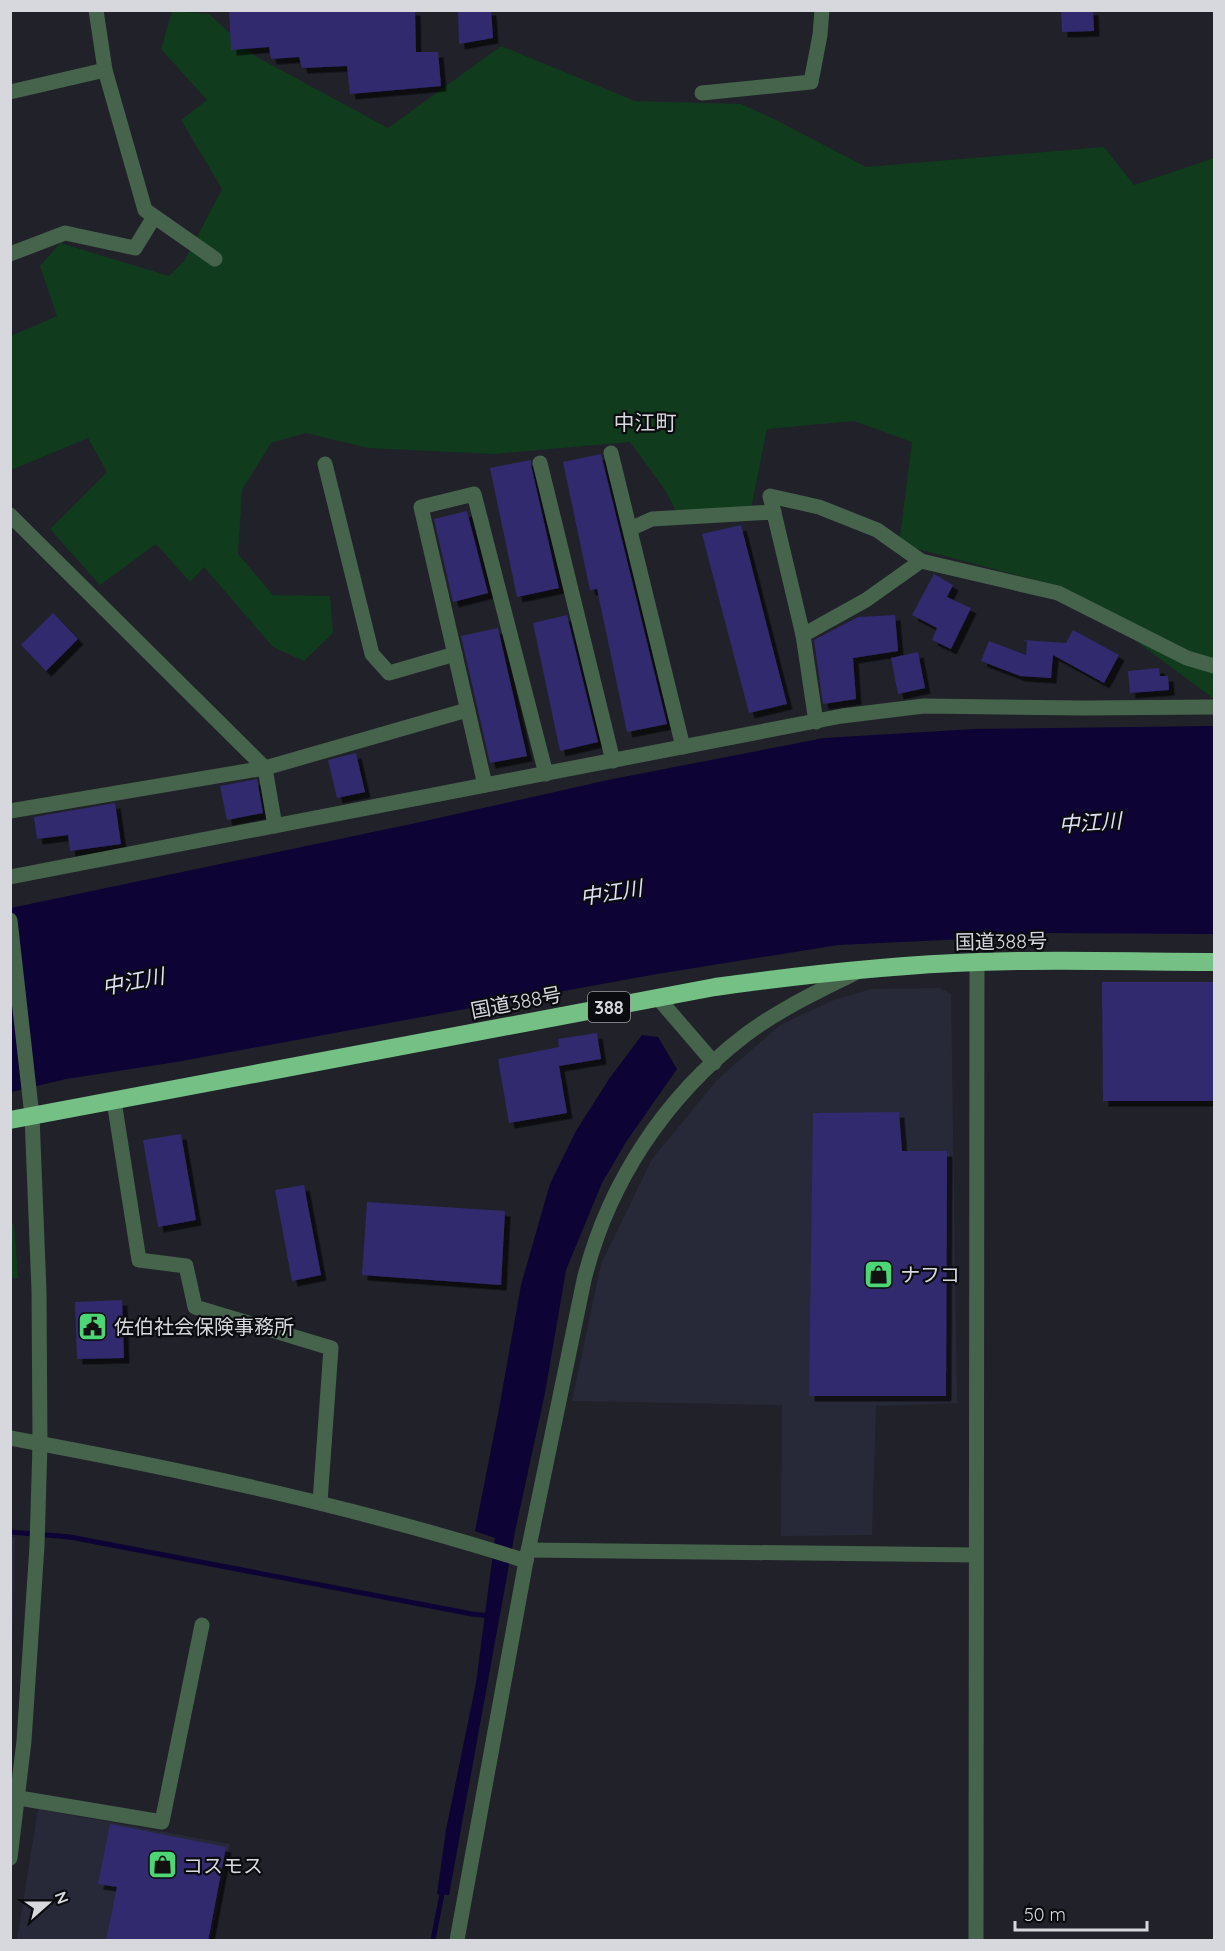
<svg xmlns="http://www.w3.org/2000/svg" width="1225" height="1951" font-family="Quicksand,'Noto Sans JP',sans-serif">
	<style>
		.built { fill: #282938 }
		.green { fill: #113b1d }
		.water { fill: #0d0335 }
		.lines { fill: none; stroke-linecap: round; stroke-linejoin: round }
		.stream { stroke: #0d0335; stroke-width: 5 }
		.building { fill: #302a6e; filter: url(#shadow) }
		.minor { stroke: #46634c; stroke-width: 15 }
		.highway { stroke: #75c085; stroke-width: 18 }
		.labels { text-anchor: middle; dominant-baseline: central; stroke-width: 4.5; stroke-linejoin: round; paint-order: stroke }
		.shield { fill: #0a0b0e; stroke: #9a9aa0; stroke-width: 1.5 }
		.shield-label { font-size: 18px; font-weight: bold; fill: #d7d8de }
		.street-label { font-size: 20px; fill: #d7d8de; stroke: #0a0b0e }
		.poi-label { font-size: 20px; fill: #d7d8de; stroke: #0a0b0e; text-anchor: start }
		.neighbourhood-label { font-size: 21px; fill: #d7d8de; stroke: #0a0b0e }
		.water-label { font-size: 21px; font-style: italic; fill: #e0e1f6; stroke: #0a0b0e }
	</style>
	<defs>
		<filter id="shadow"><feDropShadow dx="5.5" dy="5.5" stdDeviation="0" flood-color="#0009"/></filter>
	</defs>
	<rect width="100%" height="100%" fill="#202129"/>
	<g class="built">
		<path d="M939 988 951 994 957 1403 876 1406 872 1535 781 1536 782 1405 572 1401 601 1264 652 1159 717 1080 780 1025 834 1000 871 989Z"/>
		<path d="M11 1537H15L11 1690 10 1537Z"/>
		<path d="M38 1809 230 1844 211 1940H17Z"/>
	</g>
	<g class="green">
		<path d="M172 11 209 14 255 56 388 128 501 46 635 101 741 104 776 120 866 167 1104 147 1134 185 1214 158V699L1063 587 899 544 912 442 854 421 767 429 751 509 678 515 665 490 630 442 493 454 368 448 306 433 271 443 242 490 238 554 273 595 330 596 333 633 304 661 273 647 204 567 190 582 156 544 100 585 50 529 107 472 88 438 11 470V336L57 316 40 266 60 243 169 276 185 260 222 189 181 120 207 100 161 49Z"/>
		<path d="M11 1224H14L18 1278H11Z"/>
	</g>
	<g class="water">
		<path d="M1214 726V934L1047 933 965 939 838 945 651 975 176 1062 66 1079 11 1092V908L416 823 608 780 824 738 975 729Z"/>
		<path d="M642 1035 658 1037 677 1069 626 1142 602 1183 566 1270 545 1393 515 1532 449 1895 437 1894 446 1830 476 1683 495 1538 475 1531 499 1409 521 1285 550 1184 576 1131 609 1079Z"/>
	</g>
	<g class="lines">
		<g class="stream">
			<path d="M10 1532 70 1537 472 1614 490 1616"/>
			<path d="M433 1940 443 1889"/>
		</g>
	</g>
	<g class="building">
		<path d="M229 10H415L416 52H438L441 86 350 94 347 66 302 68 299 57 271 59 269 47 231 50Z"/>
		<path d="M458 10H491L493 38 459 44Z"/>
		<path d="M1061 10H1093L1094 31 1062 32Z"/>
		<path d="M601 454 667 724 627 732 597 589 590 590 563 462Z"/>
		<path d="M531 460V465L559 588 517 597 490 468Z"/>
		<path d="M467 511 488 593 453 602 434 519Z"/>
		<path d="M741 525 787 704 749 713 702 534Z"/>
		<path d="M934 574 953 585 947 597 971 608 951 649 932 640 937 628 912 615Z"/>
		<path d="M53 613 78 639 46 671 21 645Z"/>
		<path d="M567 615 598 742 560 751 533 623Z"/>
		<path d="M895 615 898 651 853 658 856 699 823 704 814 640 858 617Z"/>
		<path d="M498 628 527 756 490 763 461 636Z"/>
		<path d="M1073 630 1119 655 1104 683 1053 655 1051 678 1020 676 981 661 989 641 1026 655 1027 642 1023 640 1066 643Z"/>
		<path d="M918 652 925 688 898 694 891 658Z"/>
		<path d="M1159 668 1160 676H1168L1169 690 1130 693 1128 671Z"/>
		<path d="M356 753 365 792 337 798 328 760Z"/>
		<path d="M257 779 263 813 227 820 220 786Z"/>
		<path d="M115 803 121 844 70 851 68 835 37 839 34 817Z"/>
		<path d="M1102 982H1215V1101H1103Z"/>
		<path d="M597 1033 601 1059 559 1066 567 1113 509 1123 498 1059 559 1047 558 1039Z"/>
		<path d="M899 1112 902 1151H947L946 1396H809L813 1113Z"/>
		<path d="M181 1134 196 1220 158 1227 143 1140Z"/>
		<path d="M304 1185 321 1275 292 1281 275 1190Z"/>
		<path d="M367 1202 505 1211 501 1285 362 1275Z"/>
		<path d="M122 1300 124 1358 77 1359 75 1302Z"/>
		<path d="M110 1824 226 1847 208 1941H106L117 1887 98 1884Z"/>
	</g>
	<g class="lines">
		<g class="minor">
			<path d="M96 10 105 70 145 210 215 259"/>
			<path d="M10 92 105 70"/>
			<path d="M702 93 811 82 820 35 822 10"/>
			<path d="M10 254 65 233 135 248 154 217"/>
			<path d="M611 453 683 747"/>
			<path d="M540 463 613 761"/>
			<path d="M325 464 372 654 389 673 455 654"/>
			<path d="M10 515 265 768 275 826"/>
			<path d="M630 529 652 519 774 512"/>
			<path d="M803 635 866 600 921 561"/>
			<path d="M816 722 803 635 770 496 819 507 877 530 921 561 1058 593 1187 658 1214 666"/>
			<path d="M485 785 421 507 474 494 546 774"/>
			<path d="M10 811 265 768 467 710"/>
			<path d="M10 877 842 716 924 706 1083 708 1214 707"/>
			<path d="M10 920 32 1116 39 1291 40 1444 37 1546 24 1741 10 1858"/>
			<path d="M658 998 714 1063"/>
			<path d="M114 1101 139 1260 186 1266 195 1307 331 1348 320 1502"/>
			<path d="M10 1438C184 1470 357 1507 526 1561"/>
			<path d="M528 1550 976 1555"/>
			<path d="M19 1798 162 1822 202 1625"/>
			<path d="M457 1940 526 1561 584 1280C608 1183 665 1097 744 1036 778 1010 817 992 855 973"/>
			<path d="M976 1940 977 962"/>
		</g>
		<path class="highway" d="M10 1120 715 987C801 975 890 965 978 962 1056 959 1136 962 1214 962"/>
	</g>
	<defs>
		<symbol id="shop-square" viewBox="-11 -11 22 22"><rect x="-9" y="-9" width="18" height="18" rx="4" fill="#4cd676" stroke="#0a0b0e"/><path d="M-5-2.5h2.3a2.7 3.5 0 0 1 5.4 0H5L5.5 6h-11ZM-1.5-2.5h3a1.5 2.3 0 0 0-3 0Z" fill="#111"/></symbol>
		<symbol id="civic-square" viewBox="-11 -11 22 22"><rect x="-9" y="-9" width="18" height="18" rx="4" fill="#4cd676" stroke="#0a0b0e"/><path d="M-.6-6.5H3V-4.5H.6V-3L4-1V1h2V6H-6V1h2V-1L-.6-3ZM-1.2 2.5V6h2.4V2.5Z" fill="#111"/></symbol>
	</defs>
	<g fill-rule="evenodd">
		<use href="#shop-square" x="862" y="1258" width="33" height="33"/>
		<use href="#civic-square" x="76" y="1310" width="33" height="33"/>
		<use href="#shop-square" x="146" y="1848" width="33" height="33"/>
	</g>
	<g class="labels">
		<rect class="shield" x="588" y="992" width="42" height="30" rx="4.5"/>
		<g class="shield-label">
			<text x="609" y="1007">388</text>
		</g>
		<g class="street-label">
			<text transform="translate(1001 941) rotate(-1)">国道388号</text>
			<text transform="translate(516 1002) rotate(-11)">国道388号</text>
		</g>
		<g class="poi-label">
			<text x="900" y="1274">ナフコ</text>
			<text x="114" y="1326">佐伯社会保険事務所</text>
			<text x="183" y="1865">コスモス</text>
		</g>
		<g class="neighbourhood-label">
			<text x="645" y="422">中江町</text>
		</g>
		<g class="water-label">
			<text transform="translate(1090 822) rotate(-4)">中江川</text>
			<text transform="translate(611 892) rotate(-9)">中江川</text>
			<text transform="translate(133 981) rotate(-11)">中江川</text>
		</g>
	</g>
	<rect width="1225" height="1951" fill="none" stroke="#d7d8de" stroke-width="24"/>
	<g transform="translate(48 1903) rotate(69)" stroke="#0a0b0e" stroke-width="4.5" paint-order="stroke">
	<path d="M0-4.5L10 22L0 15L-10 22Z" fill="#d7d8de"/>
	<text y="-9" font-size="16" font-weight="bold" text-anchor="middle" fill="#d7d8de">N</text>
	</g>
	<path d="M1015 1921v9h132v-9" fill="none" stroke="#d7d8de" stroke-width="3"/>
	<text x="1024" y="1921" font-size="18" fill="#d7d8de" stroke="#0a0b0e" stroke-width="4.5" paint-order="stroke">50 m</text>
</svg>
